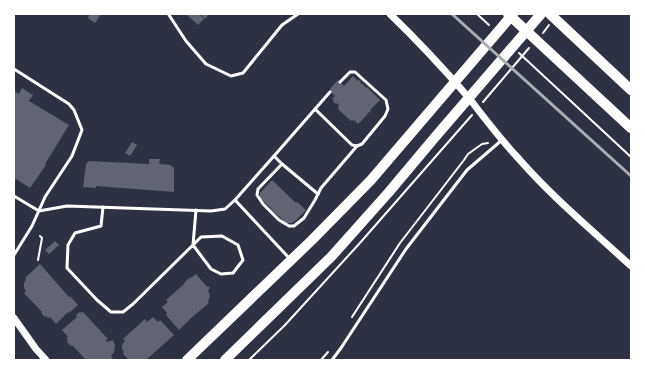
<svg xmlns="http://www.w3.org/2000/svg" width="645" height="374" font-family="'Roboto Serif',serif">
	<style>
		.building { fill: #626471 }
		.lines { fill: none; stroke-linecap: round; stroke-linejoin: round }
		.path { stroke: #fff; stroke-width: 2 }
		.service { stroke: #fff; stroke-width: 3 }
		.tertiary { stroke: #fff; stroke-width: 7 }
		.primary { stroke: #fff; stroke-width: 10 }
		.rail { stroke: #abadb3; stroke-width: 3 }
	</style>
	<rect width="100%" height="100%" fill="#2d3142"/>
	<g class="building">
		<path d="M90 14H101L95 23 88 18Z"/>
		<path d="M186 14H199L204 19 198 25Z"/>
		<path d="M200 14H209L205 19Z"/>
		<path d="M353 76 358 81 359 80 361 82 360 83 362 84H363L366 88 367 87 380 100 370 110 371 111 369 113V112L367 114V115L358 124 354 120 353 121 352 120 351 121 338 109H339L338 107 339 105 337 103 336 104 333 102 334 101 332 99 335 96 329 90 338 80 344 86Z"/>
		<path d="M22 88 33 95 29 101 69 125 45 164 46 165 30 188 16 179 15 180H14V91L19 94Z"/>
		<path d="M132 142 137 145 130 156 125 153Z"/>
		<path d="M149 159H160L159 164 170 165 174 168V192L96 186V188L83 187 86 164 89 161 149 164Z"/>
		<path d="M272 180 296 203 297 202 306 210 295 221 292 223H286L271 209H272L260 198V193Z"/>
		<path d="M55 241 59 245 49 254 45 250Z"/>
		<path d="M40 264 69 297 70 296 78 305 69 313 68 312 56 324 50 317 48 318 46 316 45 317 41 313 42 312 24 293 26 291 24 288V283L26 280 25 278Z"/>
		<path d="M196 274 207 287 208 286 210 288 208 290 210 296 208 302 209 303 191 318 179 330 166 315 167 313 162 307 168 302 166 300 184 284 185 282 189 278 192 277Z"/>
		<path d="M82 311 108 339 106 340 107 342 113 340 115 346 114 352 111 356 113 359 112 360H86L72 345 71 346 67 342 68 340 66 339 68 337 62 330 77 317 76 315 80 312 81 313Z"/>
		<path d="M153 317 158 322 160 320 174 335 146 360H129L123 354 124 352 122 349V345L125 341 123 339 145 319 147 322Z"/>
	</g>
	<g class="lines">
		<g class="path">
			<path d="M477 14 489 25"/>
			<path d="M543 33 549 25"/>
			<path d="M519 53 631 157"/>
			<path d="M483 102 529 48"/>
			<path d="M38 260 42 238 40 236"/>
			<path d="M352 317 400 243 464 160 468 154 482 144 488 143"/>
			<path d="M249 360 285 325 359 244 472 115"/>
			<path d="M321 360 328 352"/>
		</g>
		<g class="service">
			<path d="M170 14 169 15 186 41 206 64 231 76 243 73 282 25 298 14"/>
			<path d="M14 69 69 104 74 110 82 130 72 156 45 197 32 226 14 255"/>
			<path d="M315 109 352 145 357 146 362 144 385 116 388 109 386 100 355 72H350L340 82"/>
			<path d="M274 156 282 164 258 189 257 195 263 204 279 220 289 226H294L304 218 315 200 321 188 357 146"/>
			<path d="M282 164 318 194"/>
			<path d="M14 196 39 211 67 206 211 211 225 209 235 200 274 156 330 92"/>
			<path d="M235 200 290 259"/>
			<path d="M103 207 101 226 75 233 68 245 67 268 97 300 111 312H123L133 304 193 245 211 269 221 274 233 273 243 260 238 245 222 236 201 237 193 245 196 210"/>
			<path d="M332 360 341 348 406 249 467 170 502 140"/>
		</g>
		<g class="tertiary">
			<path d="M390 14C418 41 444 69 469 98 485 119 501 140 519 159 553 198 593 231 631 266"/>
			<path d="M14 318 36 349 46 360"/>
		</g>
		<g class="primary">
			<path d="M508 14 631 128"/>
			<path d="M550 14 631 90"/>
			<path d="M187 360 312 240 371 180 513 14"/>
			<path d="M225 360 331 257 389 192 436 136 541 14"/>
		</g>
		<path class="rail" d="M452 14 631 176"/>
	</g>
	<rect width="645" height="374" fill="none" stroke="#ffffff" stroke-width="30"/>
</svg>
